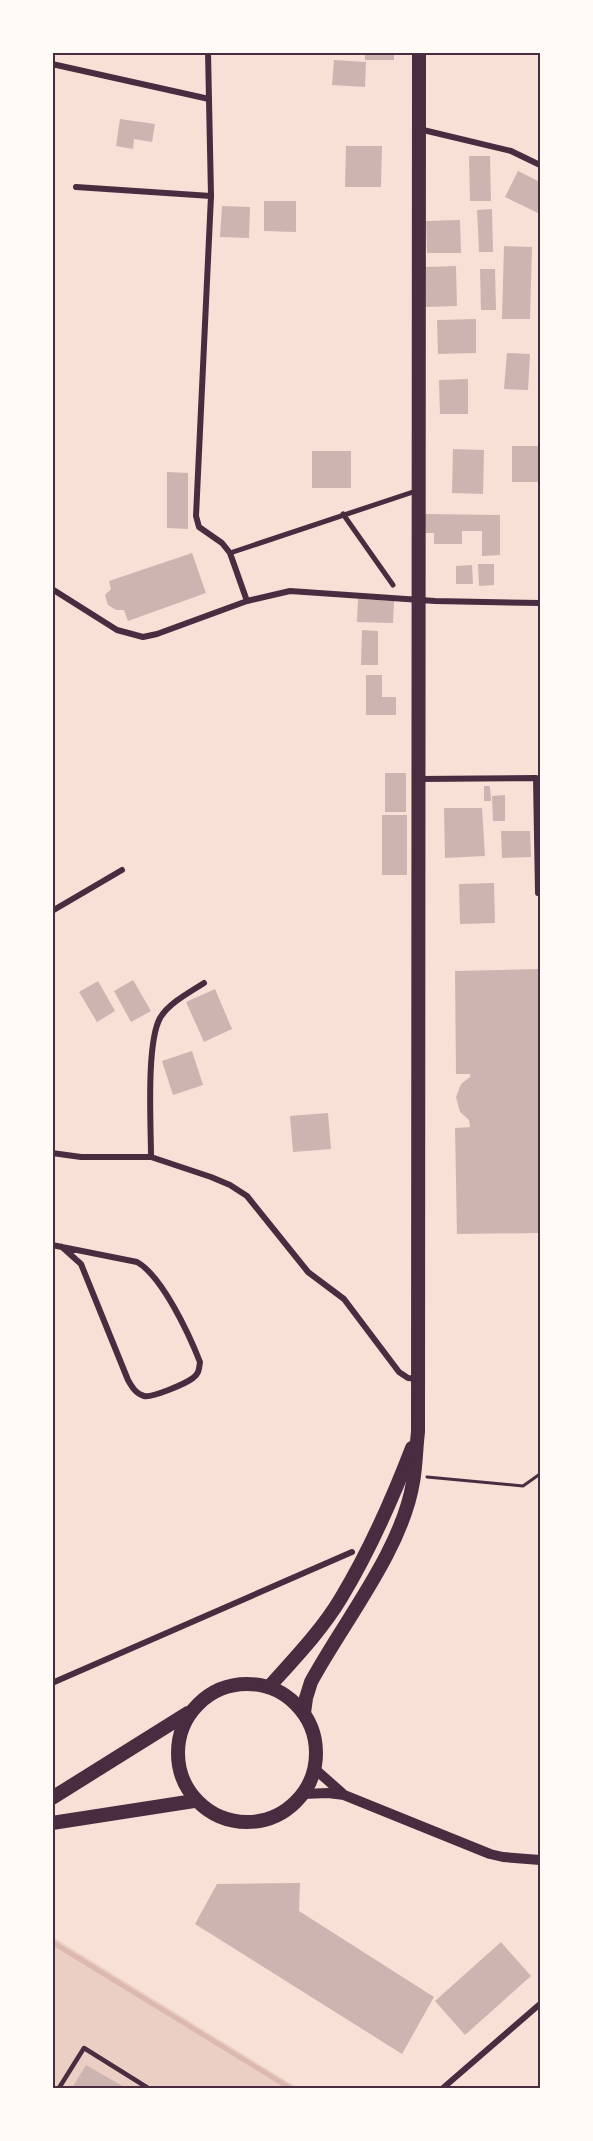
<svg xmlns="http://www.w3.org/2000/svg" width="593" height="2141" font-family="Georgia,serif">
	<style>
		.green { fill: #ebcfc5 }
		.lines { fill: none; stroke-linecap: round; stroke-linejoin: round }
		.stream { stroke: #dcb8b0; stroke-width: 5 }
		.building { fill: #ccb4b1 }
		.path { stroke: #4a2c40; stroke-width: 3 }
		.service { stroke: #4a2c40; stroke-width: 4.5 }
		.pedestrian { stroke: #4a2c40; stroke-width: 5 }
		.minor { stroke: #4a2c40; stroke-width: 6 }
		.tertiary { stroke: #4a2c40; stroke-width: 10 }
		.primary { stroke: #4a2c40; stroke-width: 14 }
		.neatline { fill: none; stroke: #4a2c40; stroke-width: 2 }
	</style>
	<rect width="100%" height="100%" fill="#f7e1d7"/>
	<path class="green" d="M53 1937 298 2088H53Z"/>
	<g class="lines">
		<path class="stream" d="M52 1942 290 2088"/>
	</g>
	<g class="building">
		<rect x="365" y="52" width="29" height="8"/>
		<path d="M334 60 366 62 365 87 332 85Z"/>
		<path d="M120 119 155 124 152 142 134 139 133 149 116 146Z"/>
		<path d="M346 146H382L381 187H345Z"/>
		<path d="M469 156H490L491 201H470Z"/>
		<path d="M518 171 540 182V214L505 197Z"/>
		<path d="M264 201H296V232L264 231Z"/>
		<path d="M222 206 250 207 249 238 220 237Z"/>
		<path d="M492 209 493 252H479L477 210Z"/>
		<path d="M460 220 461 253H427L426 221Z"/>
		<path d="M504 246 532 247 530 319H502Z"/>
		<path d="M456 266 457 306 426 307 425 267Z"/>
		<path d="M480 269H495L496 310H481Z"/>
		<path d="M476 319V353L438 354 437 320Z"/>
		<path d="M507 353 530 354 528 390 504 389Z"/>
		<path d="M468 379V414H440L439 380Z"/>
		<rect x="512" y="446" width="28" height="36"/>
		<path d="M453 449 484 450 483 494 452 493Z"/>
		<rect x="312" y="451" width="39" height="37"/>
		<path d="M167 472 188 473V529L167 528Z"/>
		<path d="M425 514 500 515V555L482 556V531H462V544H434V533H425Z"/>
		<path d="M192 553 206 593 128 621 124 610H116L108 605 105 595 111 589 109 581Z"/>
		<path d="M478 564H494V585L479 586Z"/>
		<path d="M472 565 473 584H456V566Z"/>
		<path d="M358 599 394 601 393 623 357 622Z"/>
		<path d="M362 630 378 631V665H361Z"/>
		<path d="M366 675H382V697H396V715H366Z"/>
		<rect x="385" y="773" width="21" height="39"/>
		<path d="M484 786H490L491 801H484Z"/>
		<path d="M505 795V821H493L492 796Z"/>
		<path d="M444 808H482L485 856 445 858Z"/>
		<rect x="382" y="815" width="25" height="60"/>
		<path d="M501 831H530L531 857 502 858Z"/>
		<path d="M494 883 495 923 460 924 459 884Z"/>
		<path d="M540 969V1233L457 1234 455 1128 470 1127 469 1120 460 1112 456 1097 461 1084 470 1077V1074H456L455 971Z"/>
		<path d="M133 980 151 1011 131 1022 114 991Z"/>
		<path d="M98 981 115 1011 97 1022 79 992Z"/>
		<path d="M215 989 232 1029 204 1042 186 1002Z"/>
		<path d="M192 1051 203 1085 173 1095 162 1061Z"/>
		<path d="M328 1113 331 1149 293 1152 290 1116Z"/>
		<path d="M300 1883 299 1911 434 1997 402 2054 195 1924 217 1884Z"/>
		<path d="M501 1942 531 1976 465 2035 435 2001Z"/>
		<path d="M86 2065 126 2088H72Z"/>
	</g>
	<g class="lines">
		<path class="path" d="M427 1477 523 1486 540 1474"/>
		<path class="service" d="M59 2088 84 2048 148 2088"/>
		<g class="pedestrian">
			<path d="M343 514 393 585"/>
			<path d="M230 553 419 490"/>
		</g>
		<g class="minor">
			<path d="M208 52 211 196 196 516 199 527 222 543 230 553 247 601"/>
			<path d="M52 64 209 99"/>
			<path d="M419 129 511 151 540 165"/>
			<path d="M76 187 211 196"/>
			<path d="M52 589 117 630 143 637 157 634 247 601 290 591 435 601 540 603"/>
			<path d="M419 779 536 778 538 893"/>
			<path d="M52 911 122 870"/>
			<path d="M52 1153 81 1157H151L211 1177 230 1185 247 1196 308 1272 344 1299 399 1372 408 1378 417 1379"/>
			<path d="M151 1157C151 1125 146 1044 160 1018 169 1003 190 992 204 983"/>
			<path d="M52 1245 137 1262C162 1276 189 1334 200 1362 199 1369 199 1374 193 1378 185 1384 152 1398 144 1396 136 1394 132 1387 128 1380L81 1264 62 1247"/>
			<path d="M52 1683 352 1552"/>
			<path d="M443 2088 540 2004"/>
		</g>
		<g class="tertiary">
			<path d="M316 1770 342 1793"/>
			<path d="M303 1794 328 1793 344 1795 490 1854 503 1857 540 1860"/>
		</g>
		<g class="primary">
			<circle cx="247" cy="1753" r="69"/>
			<path d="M269 1687C294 1659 322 1630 341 1598 370 1550 392 1500 412 1448"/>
			<path d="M304 1713 306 1698 311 1682C344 1621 402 1550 413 1482 416 1466 416 1448 418 1432L419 52"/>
			<path d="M52 1798 188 1713"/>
			<path d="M52 1823 194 1801"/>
		</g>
	</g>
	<rect width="593" height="2141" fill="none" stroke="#fffaf5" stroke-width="108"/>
	<rect x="54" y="54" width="485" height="2033" class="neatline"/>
</svg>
